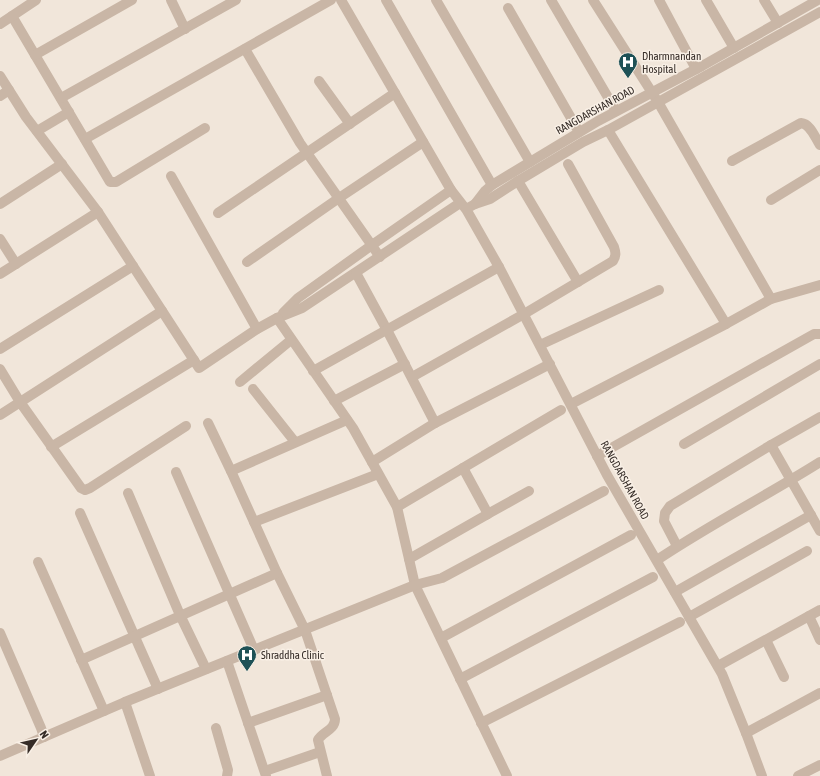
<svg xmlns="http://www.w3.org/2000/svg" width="820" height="776" font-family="'Asap Condensed',sans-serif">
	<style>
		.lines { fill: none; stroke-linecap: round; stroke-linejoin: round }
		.minor { stroke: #c9b6a6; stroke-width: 10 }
		.labels { text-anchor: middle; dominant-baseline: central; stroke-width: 3; stroke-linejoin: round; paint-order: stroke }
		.poi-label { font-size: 11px; fill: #352c27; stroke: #f9f0e6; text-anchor: start }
		.street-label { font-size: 11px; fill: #352c27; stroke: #f9f0e6 }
	</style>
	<rect width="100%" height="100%" fill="#f1e6da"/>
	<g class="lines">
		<g class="minor">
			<path d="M171 0 185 29"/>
			<path d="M341 0 451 190 465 208"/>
			<path d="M386 0 492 185"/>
			<path d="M436 0 530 162"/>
			<path d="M551 0 616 111"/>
			<path d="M593 0 658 102 771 299"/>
			<path d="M659 0 696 69"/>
			<path d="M706 0 734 48"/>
			<path d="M764 0 778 23"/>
			<path d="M508 8 579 132"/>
			<path d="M12 16 110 182H116L205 128"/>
			<path d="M0 24 36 0"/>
			<path d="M245 49 300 143 380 257"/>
			<path d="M35 55 132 0"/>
			<path d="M0 76 26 117 98 212 199 368 257 329 277 318 302 308 460 203"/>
			<path d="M319 81 350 124"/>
			<path d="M0 96 9 90"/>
			<path d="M61 98 236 0"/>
			<path d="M608 130 726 324"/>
			<path d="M37 131 69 112"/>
			<path d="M85 139 331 0"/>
			<path d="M732 161 801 123C811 124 815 138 820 145"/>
			<path d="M171 176 257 329"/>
			<path d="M518 181 578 282"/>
			<path d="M771 200 820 170"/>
			<path d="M0 204 62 164"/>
			<path d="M475 204 485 191 492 185 598 121 702 66 818 0"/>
			<path d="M218 213 395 93"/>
			<path d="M0 239 16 264"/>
			<path d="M247 262 339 198 423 142"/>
			<path d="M356 273 387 330 435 423"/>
			<path d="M0 274 98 212"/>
			<path d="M283 313 298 298 372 245 451 190"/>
			<path d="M277 318 353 428 397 507 415 585 507 776"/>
			<path d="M540 345 659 290"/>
			<path d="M0 349 133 266"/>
			<path d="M0 369 20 402 81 488 85 490 90 488 186 426"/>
			<path d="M313 371 499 267"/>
			<path d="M412 377 524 314 613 261C616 256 616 253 614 247L568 164"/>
			<path d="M240 382 291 340"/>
			<path d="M253 389 295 442"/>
			<path d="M334 401 405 364"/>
			<path d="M571 404 726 324 771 299 820 285"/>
			<path d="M0 415 162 311"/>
			<path d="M208 423 231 471 277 573 305 630 335 719C335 730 322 732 318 740L327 776"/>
			<path d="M684 444 820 364"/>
			<path d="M771 445 820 531"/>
			<path d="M51 447 194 360"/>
			<path d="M597 456 814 334H820"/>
			<path d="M372 462 435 423 550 364"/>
			<path d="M231 471 347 420"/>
			<path d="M176 472 254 650"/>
			<path d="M128 493 180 615 206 669"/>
			<path d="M397 507 561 410"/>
			<path d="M80 513 158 689"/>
			<path d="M486 515 529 491"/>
			<path d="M254 522 378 474"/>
			<path d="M677 546 664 521 665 513 670 506 771 445 820 417"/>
			<path d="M409 559 488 514 463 468"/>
			<path d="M657 560C709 525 766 496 820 462"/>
			<path d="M38 562 104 711"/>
			<path d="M675 592 811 515"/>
			<path d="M809 616 820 640"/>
			<path d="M689 617 807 551"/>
			<path d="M0 633 41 728 44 737"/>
			<path d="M441 638 631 535"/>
			<path d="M766 640 784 677"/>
			<path d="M81 660 277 573"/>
			<path d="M227 661 266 776"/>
			<path d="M718 666 820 610"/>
			<path d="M460 679 653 577"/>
			<path d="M125 702 150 776"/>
			<path d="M248 723 327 695"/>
			<path d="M481 723 680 622"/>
			<path d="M216 728 228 770 227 776"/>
			<path d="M746 733 820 693"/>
			<path d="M0 756 125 702 415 585 442 578 604 491"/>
			<path d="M265 771 320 752"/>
			<path d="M762 776 746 733 722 674 607 475 499 267 466 209 475 204 490 199 518 181 583 142 608 130 820 12"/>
			<path d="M798 776 820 765"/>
		</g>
	</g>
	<defs>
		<symbol id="hospital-pin" viewBox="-11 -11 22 30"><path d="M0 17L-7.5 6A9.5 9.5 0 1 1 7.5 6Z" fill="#1e5156" stroke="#f9f0e6"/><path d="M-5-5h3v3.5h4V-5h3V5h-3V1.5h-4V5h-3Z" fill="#fff"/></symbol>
	</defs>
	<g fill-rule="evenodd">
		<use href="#hospital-pin" x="617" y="51" width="22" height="30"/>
		<use href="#hospital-pin" x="236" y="644" width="22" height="30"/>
	</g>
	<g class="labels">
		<g class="poi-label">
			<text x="642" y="56">Dharmnandan<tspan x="642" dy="13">Hospital</tspan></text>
			<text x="261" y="655">Shraddha Clinic</text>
		</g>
		<g class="street-label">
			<text transform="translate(595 110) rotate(-29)">RANGDARSHAN ROAD</text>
			<text transform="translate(625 480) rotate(61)">RANGDARSHAN ROAD</text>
		</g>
	</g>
	<g transform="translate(36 740) rotate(56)" stroke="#f9f0e6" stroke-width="3" paint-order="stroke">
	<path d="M0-3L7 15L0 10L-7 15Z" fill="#352c27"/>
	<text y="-6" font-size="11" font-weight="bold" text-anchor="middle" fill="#352c27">N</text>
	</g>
</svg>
